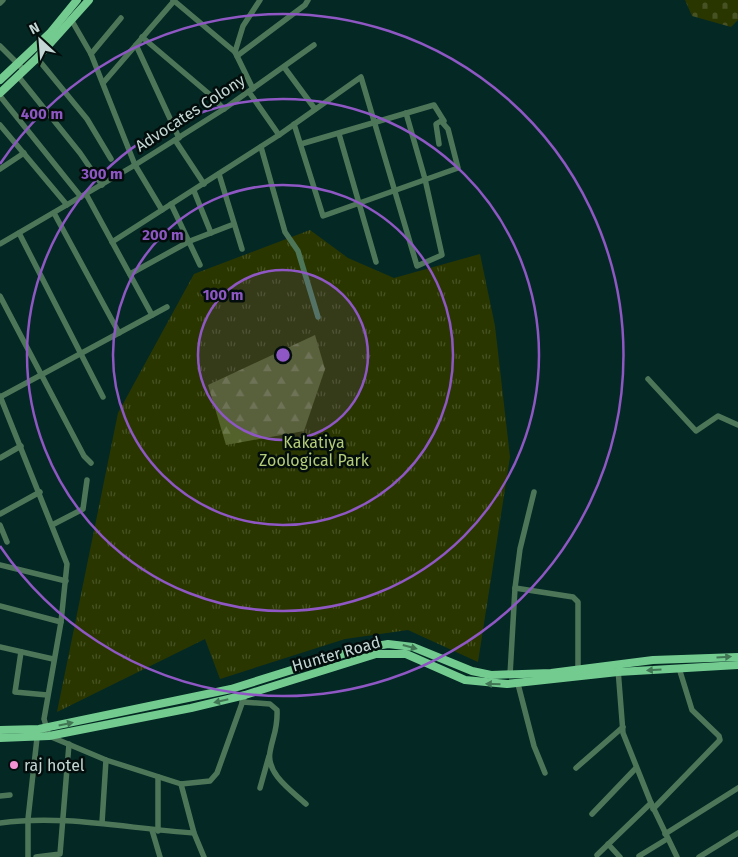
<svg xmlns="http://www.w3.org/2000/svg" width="738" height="857" font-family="'Fira Sans',sans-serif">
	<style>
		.grass { fill: url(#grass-tufts) }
		.forest { fill: url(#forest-firs) }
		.cemetery { fill: url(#cemetery-stones) }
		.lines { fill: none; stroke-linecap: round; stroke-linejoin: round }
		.minor { stroke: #4d7659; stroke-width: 5.5 }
		.major { stroke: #74cb90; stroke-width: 8 }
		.oneway { fill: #417655 }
		.ring { fill: none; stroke: #8e57c4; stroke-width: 2.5 }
		.poi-dot { fill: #f391d5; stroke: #030e0c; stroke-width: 2 }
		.labels { text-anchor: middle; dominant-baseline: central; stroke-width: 5; stroke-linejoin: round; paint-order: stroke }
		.street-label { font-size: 16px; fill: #c5d7d4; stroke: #030e0c }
		.park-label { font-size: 16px; fill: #b4cc78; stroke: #030e0c }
		.poi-label { font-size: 16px; fill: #c5d7d4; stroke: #030e0c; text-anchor: start }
		.centre { fill: #8e57c4; stroke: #030e0c; stroke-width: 2.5 }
		.ring-label { font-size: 15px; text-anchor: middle; font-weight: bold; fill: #8e57c4; stroke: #030e0c; stroke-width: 5; stroke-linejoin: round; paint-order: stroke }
	</style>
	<defs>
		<pattern id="grass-tufts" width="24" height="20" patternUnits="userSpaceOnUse" patternTransform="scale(1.25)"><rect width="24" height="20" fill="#2a3600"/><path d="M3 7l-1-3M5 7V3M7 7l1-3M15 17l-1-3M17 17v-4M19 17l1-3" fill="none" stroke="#475224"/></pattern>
		<pattern id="forest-firs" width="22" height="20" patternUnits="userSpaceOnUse" patternTransform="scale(1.25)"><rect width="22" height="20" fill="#53612a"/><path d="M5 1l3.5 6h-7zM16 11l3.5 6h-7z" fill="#6a7748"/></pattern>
		<pattern id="cemetery-stones" width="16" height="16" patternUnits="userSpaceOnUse" patternTransform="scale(1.25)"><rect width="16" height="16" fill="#2a3600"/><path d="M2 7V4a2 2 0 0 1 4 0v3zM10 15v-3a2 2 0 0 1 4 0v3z" fill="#475224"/></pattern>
	</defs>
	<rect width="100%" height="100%" fill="#042824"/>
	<path class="grass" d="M310 230 348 258 394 278 480 254 495 326 510 457 478 662 408 630 345 639 220 679 205 639 57 712 118 413 194 274Z"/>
	<path class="forest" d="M315 335 325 369 304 431 226 445 208 385Z"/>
	<path class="cemetery" d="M685 0H738V20L731 27 692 16Z"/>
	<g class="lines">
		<g class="minor">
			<path d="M173 0 235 52 253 89"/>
			<path d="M0 3 3 0"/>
			<path d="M72 21 91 54 135 165 162 210"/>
			<path d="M142 37 208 93 224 109"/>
			<path d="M136 45 179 138"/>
			<path d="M0 46 24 70"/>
			<path d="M235 52 243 26 260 0"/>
			<path d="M91 54 121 18"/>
			<path d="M237 56 305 5 308 0"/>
			<path d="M37 58 87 119 111 159"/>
			<path d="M284 67 315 109"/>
			<path d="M18 76 80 153 102 185"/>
			<path d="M103 83 174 1"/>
			<path d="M249 92 279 135"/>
			<path d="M0 96 81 197"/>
			<path d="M294 124 323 216 458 168 448 129 441 121 436 124 439 144"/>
			<path d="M0 125 67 205"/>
			<path d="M339 134 376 262"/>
			<path d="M175 140 204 184"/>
			<path d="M301 144 434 105 444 121"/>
			<path d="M261 147 285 232 298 251 318 317"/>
			<path d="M0 169 24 153"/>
			<path d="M219 174 242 249"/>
			<path d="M194 191 211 233"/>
			<path d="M86 194 152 315"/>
			<path d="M171 204 200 265"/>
			<path d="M54 213 119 333"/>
			<path d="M19 233 103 397"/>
			<path d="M112 242 279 135 361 77 417 266 442 255 425 179 406 113"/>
			<path d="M0 244 135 165 224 109 314 45"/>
			<path d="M130 274 190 241 234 224"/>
			<path d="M0 296 84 456 91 463"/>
			<path d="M648 379 696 431 718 416 738 425"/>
			<path d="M0 396 67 564 61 622 44 719 49 736 106 760 181 784 210 781 217 773 245 695"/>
			<path d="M0 397 167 307"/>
			<path d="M0 458 21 446"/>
			<path d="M0 514 40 492"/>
			<path d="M0 525 7 542"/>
			<path d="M52 525 83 509 87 480"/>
			<path d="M0 565 66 581"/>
			<path d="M515 588 573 597 578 602V668"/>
			<path d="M0 606 61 622"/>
			<path d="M0 647 53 659"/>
			<path d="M21 652 15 692 47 695"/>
			<path d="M618 669 623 733 651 803 677 857"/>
			<path d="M510 675 515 588 520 549 534 492"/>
			<path d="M518 684 534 746 545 773"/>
			<path d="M242 702 270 704 277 710C278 729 273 735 270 752 266 774 292 791 306 804"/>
			<path d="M576 768 623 727"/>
			<path d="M181 784 194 833 204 857"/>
			<path d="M260 788 269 756"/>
			<path d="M0 796 10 795"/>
			<path d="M653 809 720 740 719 736 692 710 679 668"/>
			<path d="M592 814 636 768"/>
			<path d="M0 823C64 814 130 829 194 833"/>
			<path d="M102 823 106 760"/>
			<path d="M152 830 160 857"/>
			<path d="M158 831V777"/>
			<path d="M665 834 738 788"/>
			<path d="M608 844 620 857"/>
			<path d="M597 855 651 803"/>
			<path d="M639 856 667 839"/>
			<path d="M28 857V819L37 738"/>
			<path d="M36 857 60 854 69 744"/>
			<path d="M699 857 738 833"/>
		</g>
		<g class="major">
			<path d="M0 80 50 33 77 0"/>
			<path d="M0 93 37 58 89 0"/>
			<path d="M0 730 39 729 231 689 359 649 388 644 413 647 472 671 491 675 551 673 653 660 738 657"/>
			<path d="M0 738 49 736 191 708 245 695 376 654H406L465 680 507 684 618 672 738 665"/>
		</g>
	</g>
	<defs><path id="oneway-solid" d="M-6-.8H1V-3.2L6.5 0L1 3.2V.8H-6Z" transform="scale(1.25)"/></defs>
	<g class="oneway">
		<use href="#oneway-solid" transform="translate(410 647) rotate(15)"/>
		<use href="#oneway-solid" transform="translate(724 657) rotate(-3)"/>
		<use href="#oneway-solid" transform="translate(654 670) rotate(176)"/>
		<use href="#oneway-solid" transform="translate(493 684) rotate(-178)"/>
		<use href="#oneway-solid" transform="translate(221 701) rotate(167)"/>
		<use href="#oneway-solid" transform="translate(66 724) rotate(-12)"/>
	</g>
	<circle cx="283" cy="355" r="85" fill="#8e57c4" fill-opacity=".12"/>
	<g class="ring">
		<circle cx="283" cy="355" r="85"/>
		<circle cx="283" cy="355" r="170"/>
		<circle cx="283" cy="355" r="256"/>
		<path d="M0 164A341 341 0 1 1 0 546"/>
	</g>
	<circle class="poi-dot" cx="14" cy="765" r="5"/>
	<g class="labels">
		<g class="street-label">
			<text transform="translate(190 113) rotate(-33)">Advocates Colony</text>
			<text transform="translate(336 654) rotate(-16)">Hunter Road</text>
		</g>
		<g class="park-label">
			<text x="314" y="442">Kakatiya<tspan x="314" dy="18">Zoological Park</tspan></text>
		</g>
		<g class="poi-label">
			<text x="24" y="765">raj hotel</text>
		</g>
	</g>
	<circle cx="283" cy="355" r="8" class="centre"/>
	<g class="ring-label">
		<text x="42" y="119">400 m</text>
		<text x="102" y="179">300 m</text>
		<text x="163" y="240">200 m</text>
		<text x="223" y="300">100 m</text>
	</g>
	<g transform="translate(40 40) rotate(334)" stroke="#030e0c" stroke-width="4" paint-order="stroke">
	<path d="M0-4L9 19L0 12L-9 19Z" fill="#c5d7d4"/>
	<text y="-8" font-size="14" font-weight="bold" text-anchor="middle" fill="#c5d7d4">N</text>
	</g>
</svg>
